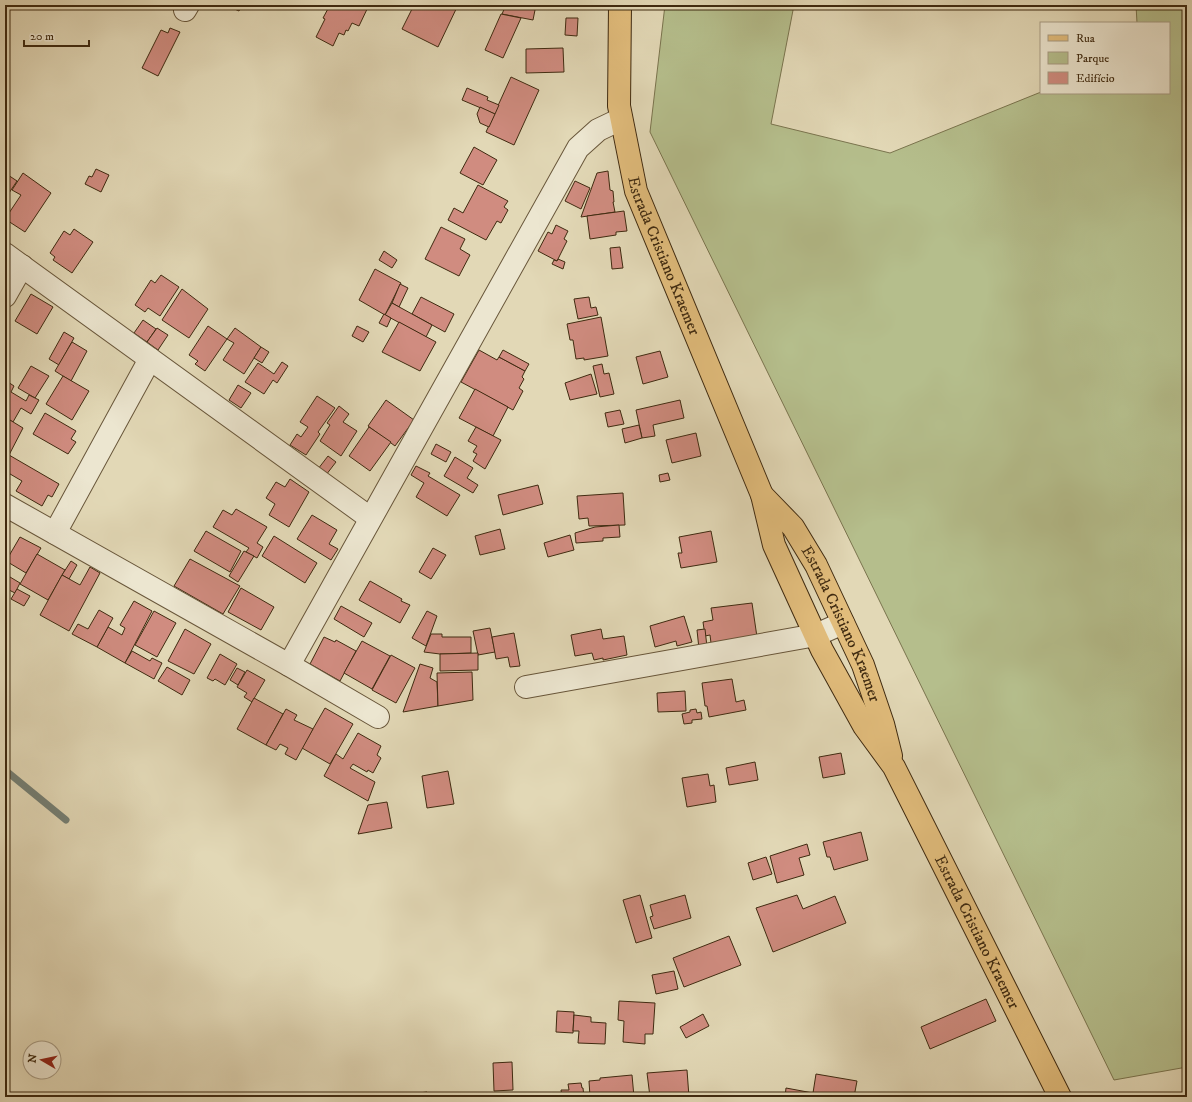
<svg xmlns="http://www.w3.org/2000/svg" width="1192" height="1102" font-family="'IM FELL DW Pica',serif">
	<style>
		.green { fill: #b5be8c; stroke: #7a744e }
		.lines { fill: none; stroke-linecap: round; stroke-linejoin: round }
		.stream { stroke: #747f74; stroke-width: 7 }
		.building { fill: #d08c80; stroke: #3f2a10 }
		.minor-casing { stroke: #68563a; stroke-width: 24 }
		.major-casing { stroke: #3f2a10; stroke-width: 24 }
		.minor { stroke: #ece6d0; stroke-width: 22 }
		.major { stroke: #e1bc7b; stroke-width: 22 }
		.labels { text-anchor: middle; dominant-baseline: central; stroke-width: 4; stroke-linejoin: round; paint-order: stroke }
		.street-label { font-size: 16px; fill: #3f2a10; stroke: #ece6d0 }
	</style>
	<rect width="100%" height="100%" fill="#e2d8b6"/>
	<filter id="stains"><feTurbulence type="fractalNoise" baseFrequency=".005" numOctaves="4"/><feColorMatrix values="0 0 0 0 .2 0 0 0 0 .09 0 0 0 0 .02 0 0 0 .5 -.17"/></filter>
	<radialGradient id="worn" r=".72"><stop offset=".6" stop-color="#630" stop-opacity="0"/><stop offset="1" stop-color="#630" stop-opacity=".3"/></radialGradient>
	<path class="green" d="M665 5H794L771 124 890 153 1041 92 1169 93V23H1137L1136 5H1187V1067L1114 1080 650 132Z"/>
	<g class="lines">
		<path class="stream" d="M5 770 66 820"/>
	</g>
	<g class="building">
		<path d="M229 5H242L239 11 228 6Z"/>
		<path d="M330 5H369L359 26 352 23 348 31 346 30 344 35 339 33 333 46 316 37 325 19 323 18Z"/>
		<path d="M414 5H458L438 47 402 29Z"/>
		<path d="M506 5H536L533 20 502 14Z"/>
		<path d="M501 14 521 18 503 58 485 50Z"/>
		<path d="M566 18H578L577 36 565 35Z"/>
		<path d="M170 28 180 32 158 76 142 68 161 30 168 33Z"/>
		<path d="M563 48 564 72 526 73V49Z"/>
		<path d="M511 77 539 90 514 145 486 132Z"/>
		<path d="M467 88 488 97 487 100 499 105 495 114 462 100Z"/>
		<path d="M480 107 495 114 489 127 480 123 477 114Z"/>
		<path d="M474 147 497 160 483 185 460 173Z"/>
		<path d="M96 169 109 175 101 192 85 184 89 176 92 177Z"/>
		<path d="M608 171 610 190 613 191 614 202H613L615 212 581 217 597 173Z"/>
		<path d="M5 173 17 181 5 199Z"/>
		<path d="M23 173 51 193 25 232 5 219 21 195 12 190Z"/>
		<path d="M575 181 590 188 581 209 565 201Z"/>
		<path d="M478 185 508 201 504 207 508 210 501 223 497 221 486 240 448 220 454 208 463 213Z"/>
		<path d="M624 211 627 231 616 232V235L590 239 587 216Z"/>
		<path d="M556 225 568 231 564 239 567 241 557 261 538 251 548 232 552 234Z"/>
		<path d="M441 227 465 239 460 249 470 255 459 276 425 259Z"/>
		<path d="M74 229 93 242 72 273 53 260 55 257 50 253 64 231 70 235Z"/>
		<path d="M620 247 623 268 612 269 610 248Z"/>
		<path d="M384 251 397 260 392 268 379 260Z"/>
		<path d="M558 259 565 262 563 269 552 264 554 260 557 261Z"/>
		<path d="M375 269 401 283 385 315 359 300Z"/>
		<path d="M161 275 179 287 160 316 148 308 145 312 135 305 151 280 155 283Z"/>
		<path d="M400 284 408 288 399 307 392 303Z"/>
		<path d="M182 289 208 309 189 338 162 320Z"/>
		<path d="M31 294 53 307 37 334 15 321Z"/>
		<path d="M421 297 454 314 445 332 412 314Z"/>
		<path d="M589 297 591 308 596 307 598 315 578 319 574 299Z"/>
		<path d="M392 303 432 325 426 337 385 315Z"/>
		<path d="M384 314 391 318 387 327 379 323Z"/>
		<path d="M601 317 608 356 584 360V358L576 359 573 340H570L567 324Z"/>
		<path d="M143 320 156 329 147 342 134 333Z"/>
		<path d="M399 322 436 342 420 371 382 352Z"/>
		<path d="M208 326 227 339 205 371 195 364 198 361 189 355Z"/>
		<path d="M357 326 369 332 363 342 352 336Z"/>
		<path d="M157 328 168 335 158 350 147 342Z"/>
		<path d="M235 328 261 347 244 374 223 360 234 343 227 339Z"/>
		<path d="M64 332 74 338 59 365 49 359Z"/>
		<path d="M72 342 87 351 71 381 55 371Z"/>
		<path d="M261 347 269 352 262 363 254 358Z"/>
		<path d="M479 350 497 360 499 357 525 371 522 377 524 379 519 388 523 391 513 410 461 382Z"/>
		<path d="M503 350 529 364 525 371 499 357Z"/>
		<path d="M660 351 668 377 643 384 636 357Z"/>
		<path d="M282 362 288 366 277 383 273 380 264 394 245 382 258 363 274 374Z"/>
		<path d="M602 364 604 374 609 373 614 394 600 397 593 366Z"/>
		<path d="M31 366 49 376 35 398 18 388Z"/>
		<path d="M591 374 597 394 570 400 565 383Z"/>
		<path d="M63 376 89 391 72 420 46 404Z"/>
		<path d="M5 380 14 386 11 392 26 401 29 395 39 400 31 414 21 408 13 422 5 417Z"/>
		<path d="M238 385 251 393 241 408 229 400Z"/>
		<path d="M475 389 508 407 493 436 459 418Z"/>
		<path d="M317 396 335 408 318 432 320 434 306 455 290 445 297 434 301 437 308 427 300 422Z"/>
		<path d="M386 400 414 420 395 446 368 426Z"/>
		<path d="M680 400 684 418 653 425 655 436 642 438 636 410Z"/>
		<path d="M339 406 349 414 343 422 357 431 341 456 320 441 330 425 327 423Z"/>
		<path d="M620 410 624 424 608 427 605 413Z"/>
		<path d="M45 413 76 431 71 439 76 442 68 454 33 434Z"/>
		<path d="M5 417 23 428 9 455 5 453Z"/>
		<path d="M639 425 642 438 625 443 622 429Z"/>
		<path d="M369 427 391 442 370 471 349 456Z"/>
		<path d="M476 427 501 440 485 469 473 461 477 454 473 452 477 446 468 441Z"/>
		<path d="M696 433 701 456 672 463 666 440Z"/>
		<path d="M436 444 451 452 446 462 431 454Z"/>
		<path d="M9 455 59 484 52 497 48 495 42 506 16 491 22 481 5 471V462Z"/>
		<path d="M328 456 336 462 326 475 318 469Z"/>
		<path d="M455 457 473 468 467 478 478 485 473 493 444 476Z"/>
		<path d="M416 466 430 473 428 476 460 495 447 516 416 497 424 483 411 475Z"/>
		<path d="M668 473 670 480 660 482 659 475Z"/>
		<path d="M290 479 309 492 289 527 269 515 275 504 266 498 276 482 285 487Z"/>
		<path d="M538 485 543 504 503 515 498 495Z"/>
		<path d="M623 493 625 525 589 526 588 518 579 519 577 496Z"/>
		<path d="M236 509 267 527 257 543 263 547 257 558 246 552 249 548 213 527 223 510 232 515Z"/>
		<path d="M312 515 337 530 329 544 338 549 331 560 297 539Z"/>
		<path d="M619 525 620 537 603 538V541L576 543 575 533 595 527Z"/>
		<path d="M500 529 505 549 480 555 475 536Z"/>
		<path d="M206 531 241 551 230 572 194 551Z"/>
		<path d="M711 531 717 562 681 568 678 553H682L679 537Z"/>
		<path d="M570 535 574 550 548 557 544 543Z"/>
		<path d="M274 536 317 563 305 583 262 556Z"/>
		<path d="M20 537 41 548 26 573 6 561Z"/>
		<path d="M433 548 446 555 431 579 419 572Z"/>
		<path d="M244 551 254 556 238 582 229 576Z"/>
		<path d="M37 554 65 570 48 600 20 584Z"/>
		<path d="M190 559 240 586 223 614 174 586Z"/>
		<path d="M71 561 77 565 69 579 62 575Z"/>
		<path d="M90 567 100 573 69 631 40 615 62 575 80 585Z"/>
		<path d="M5 574 20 583 15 593 5 588Z"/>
		<path d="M370 581 402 599 401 601 410 605 400 623 359 600Z"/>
		<path d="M241 588 274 607 261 630 228 612Z"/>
		<path d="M17 589 30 596 24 606 11 599Z"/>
		<path d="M134 601 152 611 125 663 97 647 108 627 122 635 125 628 120 625Z"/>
		<path d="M752 603 757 637 711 643 710 635 705 636 703 622 713 620 711 608Z"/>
		<path d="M341 606 372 623 364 637 334 619Z"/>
		<path d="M99 610 113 618 97 647 72 634 78 624 88 629Z"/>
		<path d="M154 611 176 623 157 657 135 645Z"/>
		<path d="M427 611 437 616 426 646 412 638Z"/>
		<path d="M684 616 692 642 677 646 676 641 655 647 650 626Z"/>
		<path d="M490 628 495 652 478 655 473 631Z"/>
		<path d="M185 629 211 644 194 674 168 661Z"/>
		<path d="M601 629 603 639 624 636 627 655 603 660V658L594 660 592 653 575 656 571 635Z"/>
		<path d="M705 629 707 647 699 649 697 630Z"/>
		<path d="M514 633 520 666 510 667 508 657 496 659 492 637Z"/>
		<path d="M431 634H442V637H471V653L440 654 424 652Z"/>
		<path d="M324 637 335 642 336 640 356 651 340 681 310 664Z"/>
		<path d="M362 641 390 656 372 689 344 673Z"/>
		<path d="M132 651 150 661 152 658 162 663 154 679 125 663Z"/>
		<path d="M478 653V670L440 671V654Z"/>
		<path d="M220 654 237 664 225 685 215 679 213 681 207 678Z"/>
		<path d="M391 655 415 668 396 703 372 690Z"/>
		<path d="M420 664 433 668 430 678 437 682 438 706 403 712Z"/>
		<path d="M167 667 190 680 182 695 158 681Z"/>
		<path d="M237 668 245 672 238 685 230 680Z"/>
		<path d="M247 670 265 680 252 702 244 697 247 693 237 687Z"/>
		<path d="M472 672 473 700 438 706 437 673Z"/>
		<path d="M732 679 736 702 744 700 746 710 709 717 707 706H705L702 683Z"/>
		<path d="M685 691 686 711 658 712 657 693Z"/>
		<path d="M254 698 283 714 266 745 237 729Z"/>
		<path d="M325 708 353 724 330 764 302 748Z"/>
		<path d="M286 709 297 715 294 720 313 729 296 760 285 754 288 748 280 744 276 750 266 745Z"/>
		<path d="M696 709 697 713 701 712 702 719 692 720V723L684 724 682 714 690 712V710Z"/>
		<path d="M358 733 381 746 377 755 381 758 373 773 368 770 367 772 353 764 350 768 375 782 368 801 324 776 336 754 343 759Z"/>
		<path d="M841 753 845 774 823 778 819 757Z"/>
		<path d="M755 762 758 780 729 785 726 768Z"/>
		<path d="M448 771 454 804 427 808 422 776Z"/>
		<path d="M708 774 710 786 714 785 716 802 687 807 682 778Z"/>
		<path d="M387 802 392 828 358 834 368 805Z"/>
		<path d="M861 832 868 860 834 870 830 857H827L823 842Z"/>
		<path d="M807 844 810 855 799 858 804 875 777 883 770 856Z"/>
		<path d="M766 857 772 874 753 880 748 863Z"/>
		<path d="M640 895 652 938 636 943 623 900Z"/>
		<path d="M685 895 691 918 654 929 650 917 653 916 650 905Z"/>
		<path d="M797 895 803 909 835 896 846 923 773 952 756 908Z"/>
		<path d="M729 936 741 965 684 987 673 958Z"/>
		<path d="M674 971 678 989 656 994 652 975Z"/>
		<path d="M986 999 996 1021 930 1049 921 1027Z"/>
		<path d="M619 1001 655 1003 653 1034H645V1044L623 1042 624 1021 618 1020Z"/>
		<path d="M557 1011 574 1012 573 1033 556 1032Z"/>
		<path d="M703 1014 709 1026 686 1038 680 1027Z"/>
		<path d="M574 1015 591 1017V1022L606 1023 605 1044 578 1043 579 1031H573Z"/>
		<path d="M512 1062 513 1090 494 1091 493 1063Z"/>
		<path d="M687 1070 689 1097H650L647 1073Z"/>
		<path d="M816 1074 857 1081 854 1097H785L786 1088 813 1093Z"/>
		<path d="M632 1075 634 1097H590L589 1081 600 1080V1078Z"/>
		<path d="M581 1083 582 1088H583L584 1097H562L561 1090H569L568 1084Z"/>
		<path d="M427 1092 428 1097H402V1095Z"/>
		<path d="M477 1093 478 1097H434Z"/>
	</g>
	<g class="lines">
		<defs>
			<g id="minor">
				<path d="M185 10 188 5"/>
				<path d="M5 254 370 518"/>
				<path d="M5 296 22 266"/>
				<path d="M5 505 289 665 378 717"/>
				<path d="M55 533 150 359"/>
				<path d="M289 665 578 148 598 130 621 119"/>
				<path d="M526 687 816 635 843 623"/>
			</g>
			<g id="major">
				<path id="s1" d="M620 5 619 106 636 191 762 495 774 545 822 650 864 726 894 767 1060 1097"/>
				<path id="s2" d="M762 495 793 527 816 565 863 665 883 724 891 756"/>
			</g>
		</defs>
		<use href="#minor" class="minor-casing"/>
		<use href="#major" class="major-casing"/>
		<use href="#minor" class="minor"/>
		<use href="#major" class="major"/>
	</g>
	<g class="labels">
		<g class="street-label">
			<text stroke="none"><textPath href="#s1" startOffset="258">Estrada Cristiano Kraemer</textPath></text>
			<text stroke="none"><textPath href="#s2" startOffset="153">Estrada Cristiano Kraemer</textPath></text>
			<text stroke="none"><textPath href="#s1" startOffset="1006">Estrada Cristiano Kraemer</textPath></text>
		</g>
	</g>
	<rect width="1192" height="1102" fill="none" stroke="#e2d8b6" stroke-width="20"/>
	<rect x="6" y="6" width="1180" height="1090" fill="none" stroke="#3f2a10" stroke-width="2"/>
	<rect x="10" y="10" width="1172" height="1082" fill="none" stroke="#3f2a10"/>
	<rect x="1040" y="22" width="130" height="72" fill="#ece6d0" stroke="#a79b83"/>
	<rect x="1048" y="35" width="20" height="6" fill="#e1bc7b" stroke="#a79b83"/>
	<text x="1076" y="42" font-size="12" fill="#3f2a10">Rua</text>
	<rect x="1048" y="52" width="20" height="12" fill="#b5be8c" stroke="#a79b83"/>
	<text x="1076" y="62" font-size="12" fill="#3f2a10">Parque</text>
	<rect x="1048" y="72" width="20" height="12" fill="#d08c80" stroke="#a79b83"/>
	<text x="1076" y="82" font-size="12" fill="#3f2a10">Edifício</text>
	<g transform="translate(42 1060) rotate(279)"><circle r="19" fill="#ece6d0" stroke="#a79b83"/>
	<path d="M0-3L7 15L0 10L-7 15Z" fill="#8f2418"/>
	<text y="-6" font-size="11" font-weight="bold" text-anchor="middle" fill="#3f2a10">N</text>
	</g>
	<path d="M24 40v6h65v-6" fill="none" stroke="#3f2a10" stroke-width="2"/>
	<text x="30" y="40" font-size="12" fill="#3f2a10" stroke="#ece6d0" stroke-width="3" paint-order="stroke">20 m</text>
	<rect width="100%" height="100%" filter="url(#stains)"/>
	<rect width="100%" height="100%" fill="url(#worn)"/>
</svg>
